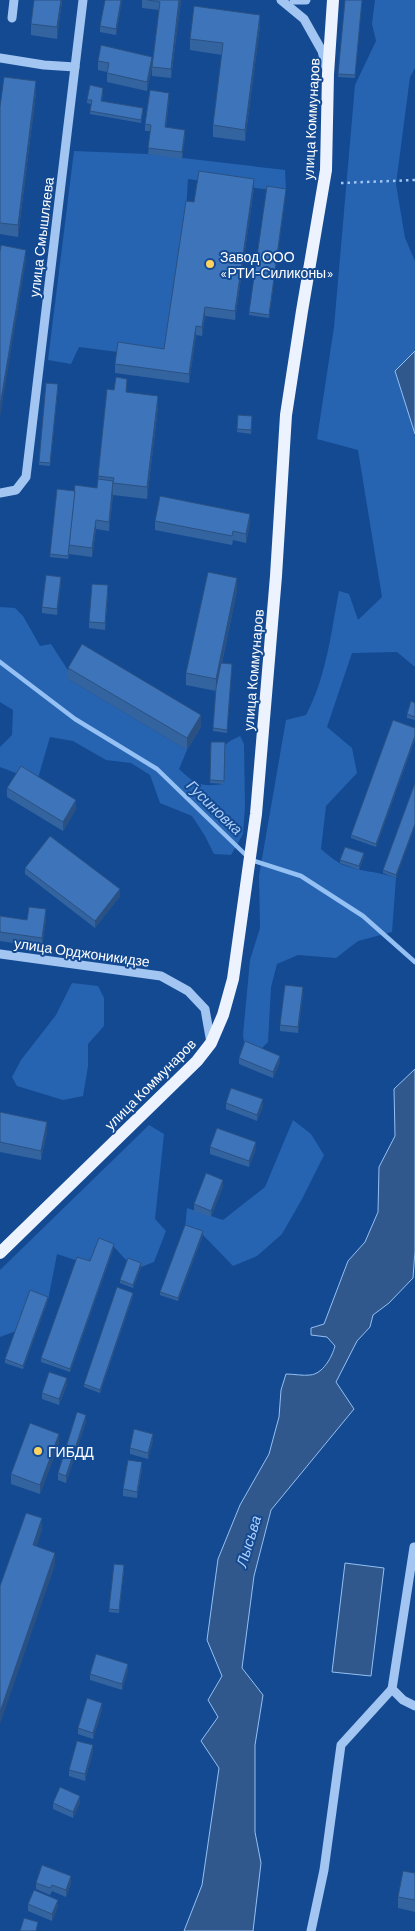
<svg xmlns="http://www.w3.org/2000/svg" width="415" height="1931" font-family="Barlow,sans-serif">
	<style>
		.green { fill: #2664b1 }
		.water { fill: #30588c; stroke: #94c0f4 }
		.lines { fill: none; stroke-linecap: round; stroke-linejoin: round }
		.stream { stroke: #94c0f4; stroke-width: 4.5 }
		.path { stroke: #a2c5f1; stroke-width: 2.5; stroke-dasharray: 2.5 4; stroke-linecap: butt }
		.minor { stroke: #a2c5f1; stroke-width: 9 }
		.major { stroke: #ecf3ff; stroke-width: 12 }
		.wall { fill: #3464a0 }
		.shaded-wall { fill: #2b5182 }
		.building { fill: #3d74ba; stroke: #2b5182 }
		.poi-dot { fill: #ffd362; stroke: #144a92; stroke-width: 2 }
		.labels { text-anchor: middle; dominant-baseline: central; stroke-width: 4; stroke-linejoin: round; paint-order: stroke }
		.street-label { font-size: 14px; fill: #fff; stroke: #144a92 }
		.poi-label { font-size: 14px; fill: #fff; stroke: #144a92; text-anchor: start }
		.water-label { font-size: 15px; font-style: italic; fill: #aecff8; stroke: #144a92 }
	</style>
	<rect width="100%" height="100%" fill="#144a92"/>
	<g class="green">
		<path d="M375 0H415V68L410 77 396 184 405 238 415 261V351L395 371 415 434V667L397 652 352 653 327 727 352 748 357 773 326 806 321 849C327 854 334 860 341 864 358 872 378 871 396 878L392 932 358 941 336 958 298 955 277 964 271 987 268 1042 260 1050 244 1042 243 1035 250 960 260 928 259 876 286 720 306 715C326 678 331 633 339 591L349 594 358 620 382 597 358 450 317 439 334 327 355 85 376 41 372 24Z"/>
		<path d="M74 151 148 154 285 170 286 192 188 179 186 210 164 358 79 347 71 364 48 360Z"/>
		<path d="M0 607 15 608 23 616 40 646 51 644 71 675 68 679 187 750 179 769C196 785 201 787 224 784L225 745 230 741 240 736 244 744 245 807 243 834 231 855 214 854 205 836 192 816 160 803 150 775 131 763 106 760 73 741 50 737 36 785 21 775 0 767V747L12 735 13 710 0 702Z"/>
		<path d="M72 983 98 986 104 998V1026L88 1044V1066L83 1096 63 1100 17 1086 12 1077 21 1060 56 1015Z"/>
		<path d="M293 1120 311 1134 324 1155 302 1199 282 1234 257 1256 233 1266 203 1235 185 1228 187 1208 223 1220 265 1187Z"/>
		<path d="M149 1125 164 1134 155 1219 166 1231 154 1262 141 1267 128 1262 114 1247 90 1265 57 1254 48 1300 16 1331 0 1337V1270Z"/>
	</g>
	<g class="water">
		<path d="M415 351V434L395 371Z"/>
		<path d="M415 1069V1251L413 1278 389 1303 373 1315 370 1327 357 1341 336 1382 354 1409 271 1510 254 1576 242 1668 263 1695 255 1745V1832L261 1863 253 1931H184L202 1885 219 1768 201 1741 218 1717 208 1700 222 1676 207 1640 218 1559 240 1505 269 1454 279 1417 281 1390 286 1374C294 1374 303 1376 310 1375 323 1374 332 1357 335 1346L327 1337 311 1335V1328L324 1324 348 1261 365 1242 378 1212 379 1167 395 1136 394 1089Z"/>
		<path d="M345 1563 384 1568 371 1676 332 1672Z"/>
	</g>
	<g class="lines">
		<path class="stream" d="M0 662 75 719 157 769 251 860 301 876 363 916 415 962"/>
		<path class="path" d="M341 183 415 180"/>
		<g class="minor">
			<path d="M281 0 304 19 322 51 326 67"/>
			<path d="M294 0H306"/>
			<path d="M12 18 14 0"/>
			<path d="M0 58 44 65 75 67"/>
			<path d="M0 493 16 490 26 477 83 0"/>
			<path d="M0 954 161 976 188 991 205 1009 211 1043"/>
			<path d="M414 1547 392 1689 403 1700 415 1706"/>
			<path d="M311 1931 324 1870 341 1745 392 1689"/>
		</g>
		<path class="major" d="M0 1253 197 1061 211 1043 223 1015 233 979 256 814 276 576 286 415 302 311 326 170 328 74 333 0"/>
	</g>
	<g class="wall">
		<path d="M62 0 57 39 31 35V24Z"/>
		<path d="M122 0 116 35 100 32V26Z"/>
		<path d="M142 0H181L171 78 152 76V67L147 91 107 82V72L98 70V61L152 65 159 10 142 8Z"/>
		<path d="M362 0 355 78 338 77V74Z"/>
		<path d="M260 26 245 141 213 137V125L222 55 190 50V39Z"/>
		<path d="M103 91 102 101 143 111 141 123 90 114 91 104 87 103V100Z"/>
		<path d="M36 93 18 237 0 234V107Z"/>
		<path d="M169 99 166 127 185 136 182 159 148 154 151 131H145V124Z"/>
		<path d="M254 188 235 320 205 316 202 336 196 335 189 383 115 373V364L164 349 194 202Z"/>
		<path d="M286 192 269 318 249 315V312Z"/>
		<path d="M58 387 50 466 39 465V462Z"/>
		<path d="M107 389 127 392 158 407 147 499 113 495 109 531 96 529 92 557 69 554 68 559 50 557V554L75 491 97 488Z"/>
		<path d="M238 415 252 416 251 434 237 432Z"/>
		<path d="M155 521 250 523 246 543 233 540 232 545 155 530Z"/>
		<path d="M61 583 57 615 42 613V607Z"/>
		<path d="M237 590 222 663 232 664 227 733 213 731 216 691 186 685V673Z"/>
		<path d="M108 592 105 630 89 628V622Z"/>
		<path d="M68 668 201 727 187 750 68 679Z"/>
		<path d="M415 703V720L407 718V714Z"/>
		<path d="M415 728V739L376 847 351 838V835Z"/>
		<path d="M211 742H225L224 784 210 783Z"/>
		<path d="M415 783 396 878 383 873V870Z"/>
		<path d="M7 788 76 809 63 831 7 797Z"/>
		<path d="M364 856 359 870 340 863V860Z"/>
		<path d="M25 868 120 896 95 928 25 874Z"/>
		<path d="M0 916 27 920 46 918 42 947 0 941Z"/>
		<path d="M303 993 298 1033 280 1031V1025Z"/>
		<path d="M239 1058 280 1062 273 1078 239 1064Z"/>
		<path d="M226 1103 263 1106 257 1121 226 1109Z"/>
		<path d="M0 1112 47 1131 41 1160 0 1152Z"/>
		<path d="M210 1147 256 1148 249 1167 210 1154Z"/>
		<path d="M223 1186 211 1217 194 1211V1204Z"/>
		<path d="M203 1235 178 1301 160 1295V1292Z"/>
		<path d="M114 1247 70 1372 41 1362V1358L90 1261Z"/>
		<path d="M141 1267 133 1288 120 1283V1280Z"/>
		<path d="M133 1296 100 1393 84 1387V1384Z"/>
		<path d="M48 1300 23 1369 5 1363V1359Z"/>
		<path d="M67 1384 59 1405 42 1399V1393Z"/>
		<path d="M86 1421 66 1483 58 1480V1473Z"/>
		<path d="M153 1440 148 1459 130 1454V1448Z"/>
		<path d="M59 1443 40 1494 11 1484V1474Z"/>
		<path d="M142 1469 137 1498 123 1496V1489Z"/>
		<path d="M124 1569 119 1613 109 1612V1609Z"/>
		<path d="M128 1670 122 1690 90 1680V1674Z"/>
		<path d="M102 1709 93 1739 78 1734V1728Z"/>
		<path d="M93 1751 85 1781 69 1776V1770Z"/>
		<path d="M53 1803H80L73 1818 53 1809Z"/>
		<path d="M415 1873V1912L398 1908V1897Z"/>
		<path d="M36 1883H71L66 1897 52 1891 50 1895 36 1889Z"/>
		<path d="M28 1904 58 1906 52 1921 28 1911Z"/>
	</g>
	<g class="shaded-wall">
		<path d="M61 0H62L57 39V27Z"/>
		<path d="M121 0H122L116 35V29Z"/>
		<path d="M179 0H181L171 78V69Z"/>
		<path d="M260 15V26L245 141V130Z"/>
		<path d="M152 57V66L147 91V82Z"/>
		<path d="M36 81V93L18 237V225Z"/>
		<path d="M169 93V99L165 133V127Z"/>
		<path d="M185 130V136L182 159V152Z"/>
		<path d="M254 179V188L235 320V311Z"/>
		<path d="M286 189V192L269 318V315Z"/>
		<path d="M26 250V261L0 417V406Z"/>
		<path d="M205 307V316L202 336V327Z"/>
		<path d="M196 326V335L189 383V374Z"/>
		<path d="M158 396V407L147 499V487Z"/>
		<path d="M113 486V495L109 531V522Z"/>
		<path d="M250 514V523L246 543V534Z"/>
		<path d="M96 520V529L92 557V548Z"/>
		<path d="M61 577V583L57 615V609Z"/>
		<path d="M237 578V590L216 691V679Z"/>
		<path d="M201 715V727L187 750V738Z"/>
		<path d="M415 736V739L376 847V844Z"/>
		<path d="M76 800V809L63 831V822Z"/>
		<path d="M415 824V827L396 878V875Z"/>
		<path d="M364 853V856L359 870V866Z"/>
		<path d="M120 889V896L95 928V921Z"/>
		<path d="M46 909V918L42 947V938Z"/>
		<path d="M303 987V993L298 1033V1027Z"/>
		<path d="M280 1056V1062L273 1078V1072Z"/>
		<path d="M263 1099V1106L257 1121V1115Z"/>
		<path d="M47 1122V1131L41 1160V1151Z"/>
		<path d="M256 1142V1148L249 1167V1161Z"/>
		<path d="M223 1180V1186L211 1217V1211Z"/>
		<path d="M203 1231V1235L178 1301V1298Z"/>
		<path d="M114 1244V1247L70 1372V1369Z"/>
		<path d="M141 1263V1267L133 1288V1285Z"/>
		<path d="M133 1293V1296L100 1393V1390Z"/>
		<path d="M48 1297V1300L23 1369V1366Z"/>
		<path d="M67 1378V1384L59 1405V1399Z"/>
		<path d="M86 1415V1421L66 1483V1476Z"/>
		<path d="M59 1434V1443L40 1494V1485Z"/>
		<path d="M153 1434V1440L148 1459V1453Z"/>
		<path d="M142 1462V1469L137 1498V1492Z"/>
		<path d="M42 1518V1530L33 1557V1545Z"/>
		<path d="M55 1553V1565L0 1724V1712Z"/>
		<path d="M128 1664V1670L122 1690V1684Z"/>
		<path d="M102 1703V1709L93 1739V1733Z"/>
		<path d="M93 1745V1751L85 1781V1774Z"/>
		<path d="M80 1796V1803L73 1818V1812Z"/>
		<path d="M71 1876V1883L66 1897V1890Z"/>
		<path d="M58 1900V1906L52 1921V1914Z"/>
	</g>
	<g class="building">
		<path d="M34 0H61L57 27 31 24Z"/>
		<path d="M105 0H121L116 29 100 26Z"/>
		<path d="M148 0H179L171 69 152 67 160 2Z"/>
		<path d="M345 0H362L355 75 338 74Z"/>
		<path d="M194 6 260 15 245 130 213 125 223 43 190 39Z"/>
		<path d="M101 45 152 57 147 82 107 73 109 63 98 61Z"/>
		<path d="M4 77 36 81 18 225 0 223V107Z"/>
		<path d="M90 85 103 88 101 101 143 108 141 120 90 111 92 100H87Z"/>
		<path d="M150 90 169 93 165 127 185 130 182 152 148 148 151 125 145 124Z"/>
		<path d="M199 171 254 179 235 311 205 307 202 327 196 326 189 374 115 364 118 342 164 349 186 201 194 202Z"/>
		<path d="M267 186 286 189 269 315 249 312Z"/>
		<path d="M1 245 26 250 0 406V252Z"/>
		<path d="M116 377 127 379 126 392 158 396 147 487 113 483 114 478 98 476 107 389 114 390Z"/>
		<path d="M46 383 58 384 50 463 39 462Z"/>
		<path d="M238 415 252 416 251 430 237 429Z"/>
		<path d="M98 479 113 481 109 522 96 520 92 548 69 545 75 485 97 488Z"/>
		<path d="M57 489 75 491 68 556 50 554Z"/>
		<path d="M160 496 250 514 246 534 233 531 232 536 155 521Z"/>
		<path d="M208 572 237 578 216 679 186 673Z"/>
		<path d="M46 575 61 577 57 609 42 607Z"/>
		<path d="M92 584 108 585 105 623 89 622Z"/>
		<path d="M82 644 201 715 187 738 68 668Z"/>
		<path d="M221 663 232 664 227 730 213 728 216 688Z"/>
		<path d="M411 701 415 703V717L407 714Z"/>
		<path d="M393 720 415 728V736L376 844 351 835Z"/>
		<path d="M211 742H225L224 781 210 780Z"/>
		<path d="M21 766 76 800 63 822 7 788Z"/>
		<path d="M415 783V824L396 875 383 870Z"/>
		<path d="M50 836 120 889 95 921 25 868Z"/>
		<path d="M345 847 364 853 359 866 340 860Z"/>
		<path d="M29 907 46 909 42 938 0 932V916L27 920Z"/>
		<path d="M285 985 303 987 298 1027 280 1025Z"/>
		<path d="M245 1041 280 1056 273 1072 239 1058Z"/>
		<path d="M231 1088 263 1099 257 1115 226 1103Z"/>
		<path d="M0 1112 47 1122 41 1151 0 1142Z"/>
		<path d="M217 1128 256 1142 249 1161 210 1147Z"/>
		<path d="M206 1173 223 1180 211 1211 194 1204Z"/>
		<path d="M185 1225 203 1231 178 1298 160 1292Z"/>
		<path d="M99 1238 114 1244 70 1369 41 1358 77 1257 90 1261Z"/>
		<path d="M128 1258 141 1263 133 1285 120 1280Z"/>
		<path d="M117 1287 133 1293 100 1390 84 1384Z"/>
		<path d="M30 1290 48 1297 23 1366 5 1359Z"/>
		<path d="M49 1372 67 1378 59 1399 42 1393Z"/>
		<path d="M77 1412 86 1415 66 1476 58 1473Z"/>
		<path d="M30 1423 59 1434 40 1485 11 1474Z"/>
		<path d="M134 1429 153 1434 148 1453 130 1448Z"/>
		<path d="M128 1460 142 1462 137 1492 123 1489Z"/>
		<path d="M26 1513 42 1518 33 1545 55 1553 0 1712V1586Z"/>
		<path d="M114 1564 124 1565 119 1610 109 1609Z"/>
		<path d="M96 1654 128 1664 122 1684 90 1674Z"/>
		<path d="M87 1698 102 1703 93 1733 78 1728Z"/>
		<path d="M77 1741 93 1745 85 1774 69 1770Z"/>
		<path d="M60 1787 80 1796 73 1812 53 1803Z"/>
		<path d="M42 1865 71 1876 66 1890 52 1885 50 1888 36 1883Z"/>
		<path d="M403 1871 415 1873V1900L398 1897Z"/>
		<path d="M34 1890 58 1900 52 1914 28 1904Z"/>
		<path d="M24 1918 38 1922 36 1931H20Z"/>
	</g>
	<g class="poi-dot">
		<circle cx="210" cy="264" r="5"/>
		<circle cx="38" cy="1451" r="5"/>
	</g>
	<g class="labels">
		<g class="street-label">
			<text transform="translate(311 119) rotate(-87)">улица Коммунаров</text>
			<text transform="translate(41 237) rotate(-83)">улица Смышляева</text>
			<text transform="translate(253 670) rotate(-85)">улица Коммунаров</text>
			<text transform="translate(82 952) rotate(8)">улица Орджоникидзе</text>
			<text transform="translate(150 1084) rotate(-45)">улица Коммунаров</text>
		</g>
		<g class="poi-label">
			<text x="220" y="256">Завод ООО<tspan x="220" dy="16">«РТИ-Силиконы»</tspan></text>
			<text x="48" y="1451">ГИБДД</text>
		</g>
		<g class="water-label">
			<text transform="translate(215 807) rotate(44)">Гусиновка</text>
			<text transform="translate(248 1541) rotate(-73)">Лысьва</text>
		</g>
	</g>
</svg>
